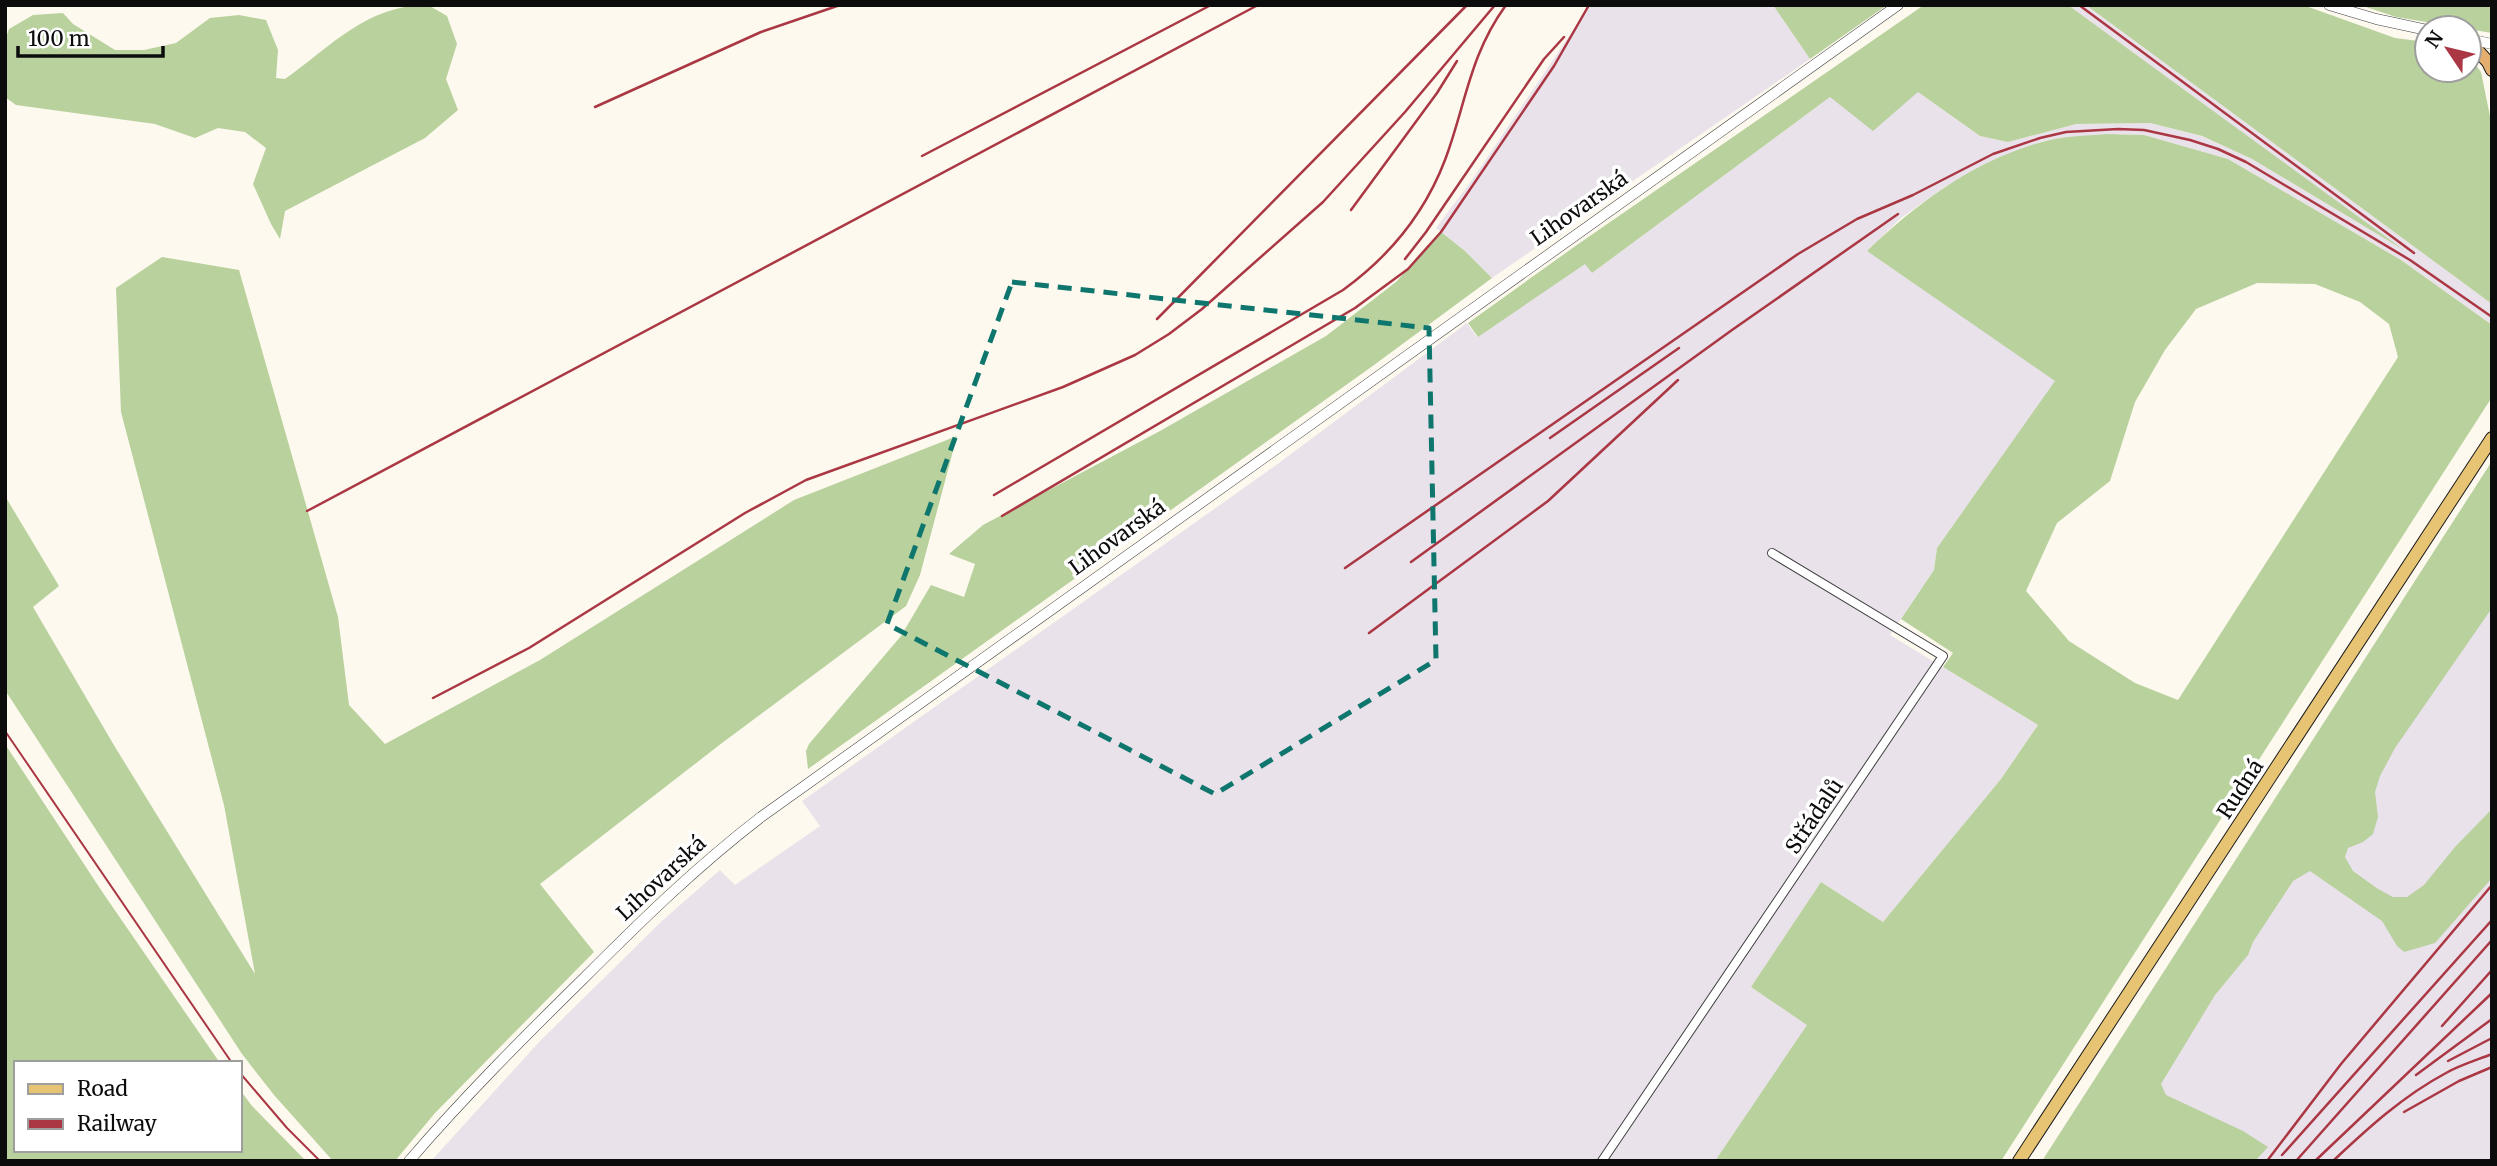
<svg xmlns="http://www.w3.org/2000/svg" width="2497" height="1166" font-family="Merriweather,serif">
	<style>
		.industrial { fill: #e9e2ea }
		.forest { fill: #b8d19d; fill-rule: evenodd }
		.lines { fill: none; stroke-linecap: round; stroke-linejoin: round }
		.minor-casing { stroke: #3f3f3f; stroke-width: 10 }
		.tertiary-casing { stroke: #3f3f3f; stroke-width: 11 }
		.primary-casing { stroke: #1d1d1d; stroke-width: 14 }
		.trunk-casing { stroke: #1d1d1d; stroke-width: 14 }
		.minor { stroke: #fff; stroke-width: 8 }
		.tertiary { stroke: #fff; stroke-width: 10 }
		.primary { stroke: #e6c474; stroke-width: 12 }
		.trunk { stroke: #e4ae6e; stroke-width: 12 }
		.tram { stroke: #aa3743; stroke-width: 2 }
		.rail { stroke: #aa3743; stroke-width: 2.5 }
		.marked { fill: none; stroke: #0f766e; stroke-width: 5; stroke-dasharray: 14 9; stroke-linejoin: round }
		.labels { text-anchor: middle; dominant-baseline: central; stroke-width: 7; stroke-linejoin: round; paint-order: stroke }
		.street-label { font-size: 21px; fill: #0c0c0c; stroke: #fff }
	</style>
	<rect width="100%" height="100%" fill="#fdf9ee"/>
	<g class="industrial">
		<path d="M1590 5H1773L1810 59 1492 278 1465 251 1436 228 1472 180Z"/>
		<path d="M2068 5H2086L2492 304V325L2401 260 2228 159 2144 135 2106 134 2043 141 1946 186 1901 218 1867 251 2056 381 1937 548 1934 570 1890 635 2038 725 2001 779 1883 922 1821 882 1751 987 1808 1025 1715 1161H431L540 1041 663 920 720 870 735 885 820 826 802 801 1272 468 1467 323 1477 337 1585 263 1592 273 1830 97 1918 92 1980 136 2008 142 2076 124 2150 123 2201 136 2252 159 2394 244Z"/>
		<path d="M2492 531V1161H2159L2135 1084Z"/>
	</g>
	<g class="forest">
		<path d="M428 5 447 16 457 44 446 79 458 110 425 138 285 211 280 239 271 224 253 184 266 148 245 132 218 128 195 138 155 124 16 105 5 97V41L9 29 33 15 63 13 73 24 115 50H144L176 43 210 18 239 15 266 20 278 50 276 78 285 79C332 46 366 5 428 5Z"/>
		<path d="M1773 5H1887L1810 59Z"/>
		<path d="M1924 5H2068L2404 250 2252 159 2202 136 2150 123 2076 124 2008 142 1980 136 1918 92 1873 131 1830 97 1592 273 1585 264 1478 337 1468 323 1574 247Z"/>
		<path d="M2086 5H2303L2395 38 2427 42V70H2469V56L2481 72 2492 126V304Z"/>
		<path d="M2360 5H2492V33L2396 17Z"/>
		<path d="M2106 134 2144 135 2228 159 2401 260 2492 325V397L2001 1161H1715L1807 1025 1751 987 1821 882 1883 922 2001 779 2038 725 1943 667 1953 653 1901 619 1934 570 1937 548 2055 381 1867 251C1917 203 1974 161 2042 142 2063 136 2085 136 2106 134ZM2257 283 2315 284 2360 302 2389 324 2398 357 2178 700 2135 683 2069 641 2026 591 2057 523 2110 481 2135 402 2165 350 2196 309Z"/>
		<path d="M1441 232 1465 251 1492 278 1374 365 808 769 806 751 809 744 901 636 931 585 964 597 975 564 949 554 983 525 1160 431 1326 336 1396 282Z"/>
		<path d="M162 257 239 270 338 617 349 705 385 744 540 660 794 500 957 436 920 575 906 606 722 743 540 884 594 952 435 1113 395 1161H333L274 1095 242 1054 5 690V496L59 586 33 607 115 747 255 974 224 805 121 412 116 288Z"/>
		<path d="M2492 461V608L2395 748 2380 776 2375 792 2378 817 2373 834 2363 842 2348 848 2345 857 2353 871 2378 889 2393 897H2407L2424 885 2455 847 2492 809V878L2435 943 2404 952 2397 946 2382 921 2310 871 2293 881 2253 942 2248 955 2215 995 2161 1084 2166 1095 2243 1131 2268 1147 2255 1161H2042Z"/>
		<path d="M5 744 103 893 220 1063H16V1150H240V1090L252 1106 306 1161H5Z"/>
	</g>
	<g class="lines">
		<defs>
			<path id="minor" d="M1602 1161 1943 656 1772 553"/>
			<g id="tertiary">
				<path d="M2329 5 2376 19 2427 30"/>
				<path d="M2469 39 2492 44"/>
				<path d="M409 1161C464 1097 523 1038 583 979 640 922 697 866 761 817L1898 5"/>
			</g>
			<path id="primary" d="M2019 1161 2492 438"/>
			<path id="trunk" d="M2469 41 2488 62 2492 70"/>
		</defs>
		<use href="#minor" class="minor-casing"/>
		<use href="#tertiary" class="tertiary-casing"/>
		<use href="#primary" class="primary-casing"/>
		<use href="#trunk" class="trunk-casing"/>
		<use href="#minor" class="minor"/>
		<use href="#tertiary" class="tertiary"/>
		<use href="#primary" class="primary"/>
		<use href="#trunk" class="trunk"/>
		<g class="tram">
			<path d="M5 731 232 1063"/>
			<path d="M240 1073 287 1128 320 1161"/>
		</g>
		<g class="rail">
			<path d="M2079 5 2414 253"/>
			<path d="M595 107 761 32 840 5"/>
			<path d="M922 156 1211 5"/>
			<path d="M1351 210 1437 93 1457 61"/>
			<path d="M1405 259 1426 232 1544 59 1564 37"/>
			<path d="M1157 319 1467 5"/>
			<path d="M1550 438 1679 348"/>
			<path d="M994 495 1343 290C1390 256 1424 215 1445 160 1466 104 1469 56 1506 5"/>
			<path d="M307 511 1258 5"/>
			<path d="M1002 516 1355 308 1408 269 1441 232 1554 66 1589 5"/>
			<path d="M1411 562 1732 330 1898 214"/>
			<path d="M1345 568 1798 254 1857 219 1913 195 1993 154 2040 138 2066 132 2118 129 2144 130 2190 140 2218 149 2246 162 2410 260 2492 317"/>
			<path d="M1369 633 1548 501 1678 380"/>
			<path d="M433 698 529 648 745 513 806 480 1063 387 1135 355 1169 334 1202 309 1323 202 1405 112 1495 5"/>
			<path d="M2442 1026 2492 970"/>
			<path d="M2448 1061 2492 1038"/>
			<path d="M2416 1075 2492 1019"/>
			<path d="M2404 1112 2459 1081 2492 1067"/>
			<path d="M2282 1155 2492 920"/>
			<path d="M2267 1161 2341 1064 2492 885"/>
			<path d="M2296 1161 2492 940"/>
			<path d="M2315 1161 2492 993"/>
			<path d="M2333 1161C2368 1128 2403 1096 2446 1073 2460 1065 2477 1060 2492 1054"/>
		</g>
	</g>
	<path class="marked" d="M1012 282 1429 328 1436 660 1215 794 887 624Z"/>
	<g class="labels">
		<g class="street-label">
			<text transform="translate(1579 208) rotate(-35)">Lihovarská</text>
			<text transform="translate(1117 537) rotate(-36)">Lihovarská</text>
			<text transform="translate(2240 789) rotate(-57)">Rudná</text>
			<text transform="translate(1814 816) rotate(-56)">Střádalů</text>
			<text transform="translate(661 878) rotate(-43)">Lihovarská</text>
		</g>
	</g>
	<rect width="2497" height="1166" fill="none" stroke="#0c0c0c" stroke-width="14"/>
	<rect x="14" y="1061" width="228" height="91" fill="#ffffff" stroke="#9e9e9e" stroke-width="2"/>
	<rect x="28" y="1084" width="35" height="10" fill="#e6c474" stroke="#9e9e9e" stroke-width="2"/>
	<text x="77" y="1096" font-size="21" fill="#0c0c0c">Road</text>
	<rect x="28" y="1119" width="35" height="10" fill="#aa3743" stroke="#9e9e9e" stroke-width="2"/>
	<text x="77" y="1131" font-size="21" fill="#0c0c0c">Railway</text>
	<g transform="translate(2448 49) rotate(305)"><circle r="33" fill="#ffffff" stroke="#9e9e9e" stroke-width="2"/>
	<path d="M0-5L12 26L0 18L-12 26Z" fill="#aa3743"/>
	<text y="-10" font-size="19" font-weight="bold" text-anchor="middle" fill="#0c0c0c">N</text>
	</g>
	<path d="M18 46v10h145v-10" fill="none" stroke="#0c0c0c" stroke-width="3.5"/>
	<text x="28" y="46" font-size="21" fill="#0c0c0c" stroke="#ffffff" stroke-width="5" paint-order="stroke">100 m</text>
</svg>
